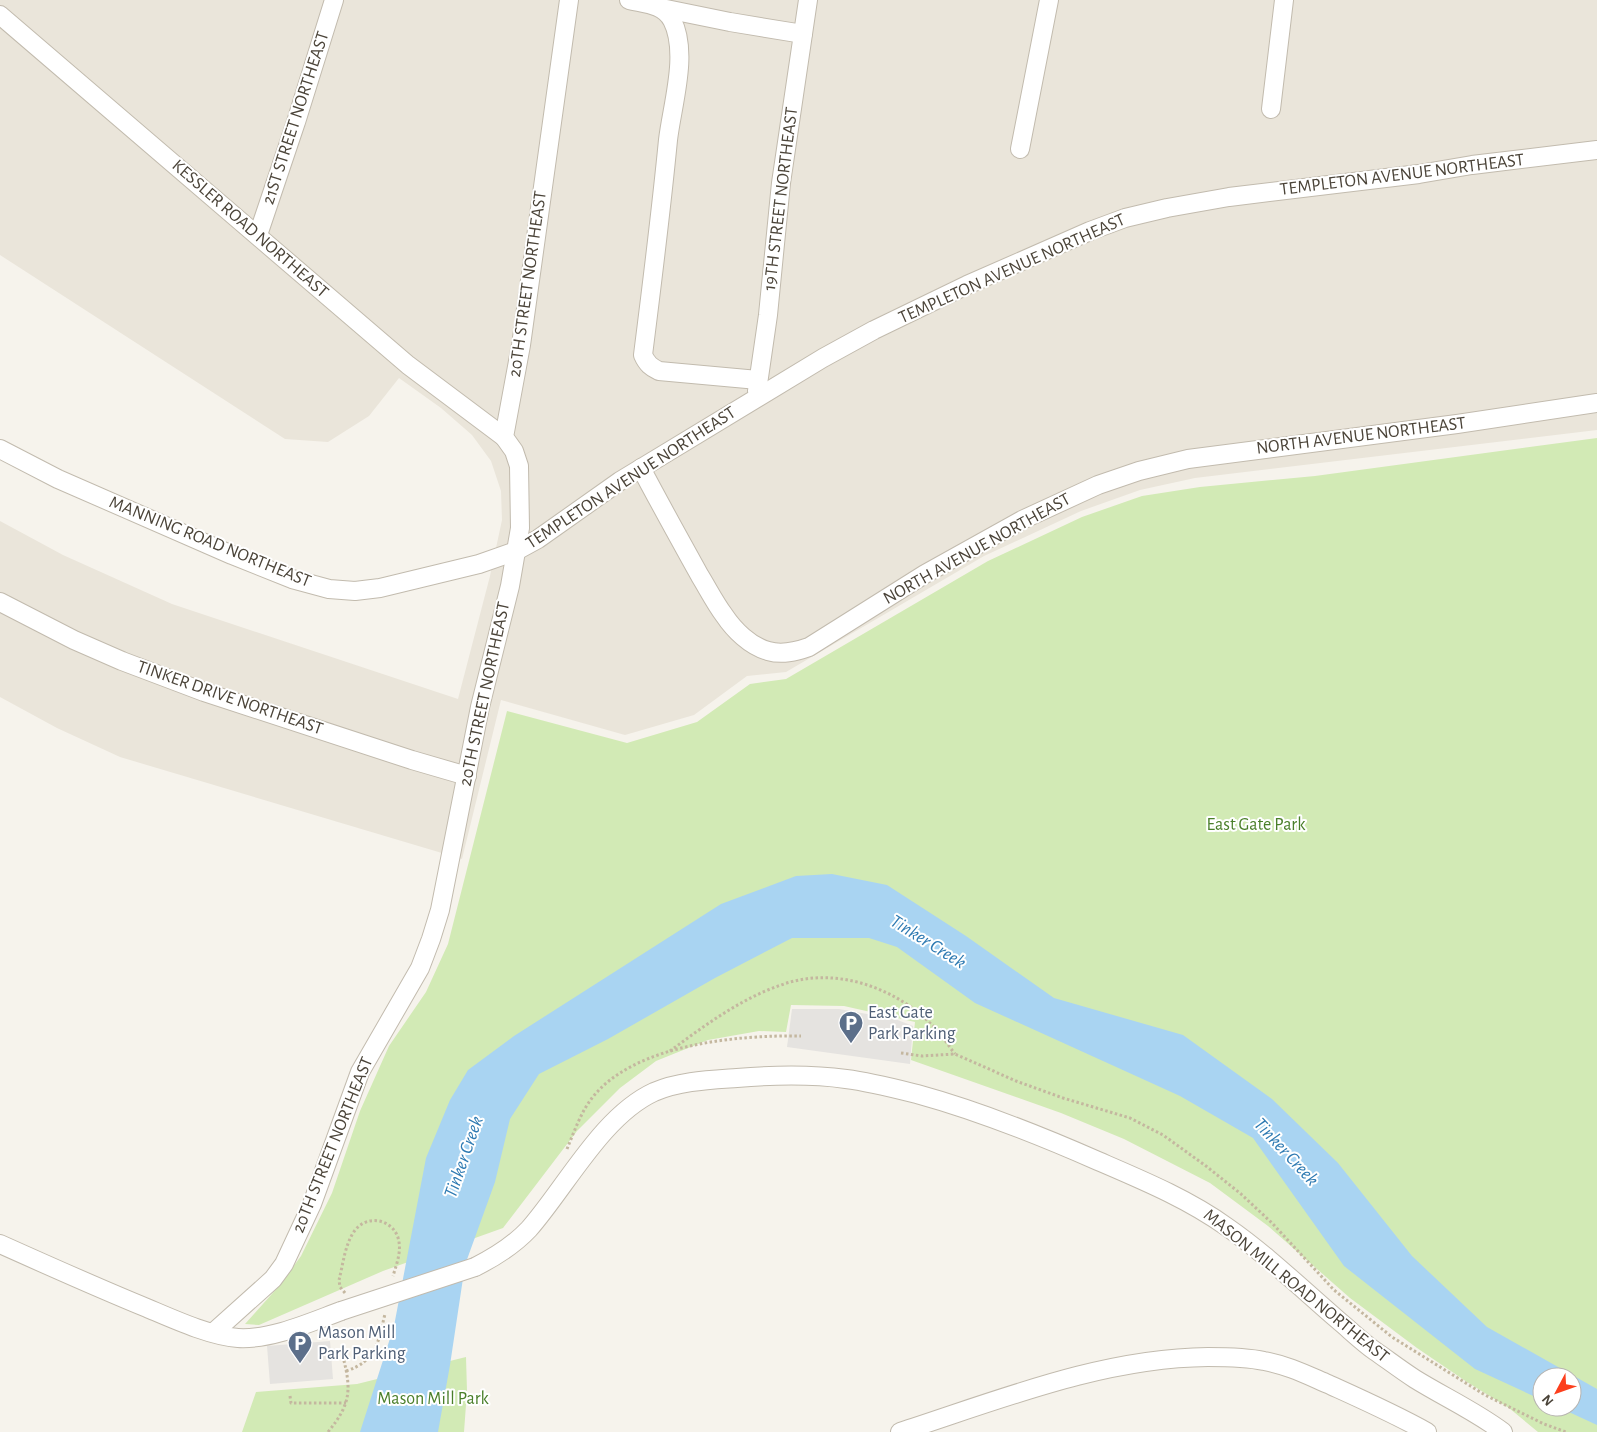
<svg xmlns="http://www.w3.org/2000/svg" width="1597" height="1432" font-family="'Alegreya Sans',sans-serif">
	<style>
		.residential { fill: #eae5da }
		.green { fill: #d2eab5; fill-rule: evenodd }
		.parking { fill: #e5e3e0 }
		.water { fill: #a9d4f2 }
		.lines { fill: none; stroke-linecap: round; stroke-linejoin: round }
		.minor-casing { stroke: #c2bbae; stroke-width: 20 }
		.path { stroke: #c4b79f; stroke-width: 3; stroke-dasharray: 2.5 2.5; stroke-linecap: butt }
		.minor { stroke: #fff; stroke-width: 18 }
		.minor-bridge-casing { stroke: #c2bbae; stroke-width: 20; stroke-linecap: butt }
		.minor-bridge { stroke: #fff; stroke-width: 18 }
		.labels { text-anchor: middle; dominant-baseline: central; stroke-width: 4; stroke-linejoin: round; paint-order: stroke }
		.street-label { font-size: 18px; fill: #4b4439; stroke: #fff }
		.park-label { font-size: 18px; fill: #4a7f2a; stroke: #fff }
		.service-label { font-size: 18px; fill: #4e5e75; stroke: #fff; text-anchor: start }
		.water-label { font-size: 19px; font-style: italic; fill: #2e7ab2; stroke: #fff }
	</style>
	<rect width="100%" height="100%" fill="#f6f3ec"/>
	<path class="residential" d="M0 0H1597V430L1195 478 1140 490 1081 511 984 556 786 672 747 676 694 715 625 735 501 700 462 859 120 757 57 728 0 697V521L63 555 172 604 458 699 490 576 502 520 501 491 491 461 472 435 441 408 399 378 369 416 328 442 285 439 0 255Z"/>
	<g class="green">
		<path d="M1597 438V1432H1538L1509 1408 1467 1382 1417 1348 1350 1298 1268 1226 1210 1183 1124 1139 1061 1113 911 1060 915 1022 844 1006 791 1005 786 1032 759 1031 708 1040 656 1061 620 1088 577 1131 503 1228 383 1271 259 1325 245 1324 279 1286 301 1256 332 1193 360 1111 389 1046 426 992 448 944 507 711 627 743 697 722 750 684 786 679 988 561 1082 517 1142 496 1200 487 1315 476ZM1542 1377H1572V1407H1542Z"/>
		<path d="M466 1357 467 1391 464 1432H242L256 1392 357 1384Z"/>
	</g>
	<g class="parking">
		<path d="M792 1009H839L895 1019 913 1026 910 1064 787 1047Z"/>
		<path d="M330 1341 333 1379 270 1384 267 1346Z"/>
	</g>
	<path class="water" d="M832 874 887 885 966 936 1054 998 1183 1035 1272 1099 1338 1163 1412 1256 1487 1327 1597 1389V1425L1558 1407H1572V1377H1542V1400L1475 1369 1344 1266 1253 1138 1180 1096 975 1003 897 947 869 938H792L715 978 608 1039 539 1074 510 1119 495 1182 465 1265 450 1365 438 1432H360L394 1326 426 1158 450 1100 468 1070 514 1036 721 904 796 876Z"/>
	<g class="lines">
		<defs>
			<g id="minor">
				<path d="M629 0C646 4 663 4 672 20 689 53 672 105 668 140 661 212 652 284 643 355 647 364 651 367 659 371L758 380"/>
				<path d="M661 8 730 22 803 34"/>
				<path d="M0 15 408 365 504 437"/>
				<path d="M1271 109 1284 0"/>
				<path d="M1020 149 1049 0"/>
				<path d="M258 235 296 122 334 0"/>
				<path d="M757 391 768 315 781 183 808 0"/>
				<path d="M0 449 58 479 232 555 292 579 329 589 355 591 380 588 479 564 516 551 538 539 620 481 823 358 874 330 967 285 1090 231 1125 218 1167 208 1229 197 1419 174 1472 165 1597 150"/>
				<path d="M641 468C660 504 680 540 700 576 708 589 715 603 724 615 734 630 750 646 768 651 782 655 795 652 809 647L925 574 1022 520 1098 485 1139 471 1188 459 1457 424 1597 403"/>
				<path d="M0 602 74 640 122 661 204 692 412 760 467 776"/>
				<path d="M0 1244C49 1266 98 1288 147 1308 173 1319 210 1336 238 1338 271 1340 311 1322 341 1311"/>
				<path d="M475 1267C495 1257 513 1246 529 1229 566 1187 602 1116 654 1092 680 1081 709 1080 737 1078 773 1075 810 1074 846 1079 870 1082 893 1088 917 1094 979 1111 1039 1135 1098 1161 1142 1180 1188 1199 1227 1227 1266 1254 1302 1289 1338 1320 1350 1330 1362 1342 1375 1351 1388 1360 1401 1370 1415 1379 1444 1397 1475 1411 1503 1432"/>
				<path d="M214 1332 273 1279 284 1264 312 1204 360 1072 420 968 431 939 440 910 480 707 510 586 520 528 519 466 514 451 504 437 521 345 569 0"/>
				<path d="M900 1432C999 1400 1102 1358 1208 1357 1226 1357 1246 1357 1264 1361 1287 1365 1307 1375 1328 1384 1361 1399 1395 1414 1427 1432"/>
			</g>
		</defs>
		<use href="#minor" class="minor-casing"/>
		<g class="path">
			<path d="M670 1051C704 1026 740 999 781 985 833 966 893 986 931 1024 940 1032 947 1044 955 1054"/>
			<path d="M901 1053 922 1056 955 1054 1016 1081 1063 1098 1130 1118 1163 1135 1206 1166 1241 1194 1272 1223 1334 1290 1392 1337 1485 1395 1544 1424 1566 1432"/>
			<path d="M567 1149C574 1132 581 1112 592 1098 634 1044 737 1035 801 1036"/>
			<path d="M345 1293 340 1287 339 1280C343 1265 345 1242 356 1229 370 1213 396 1221 399 1242 401 1253 396 1266 393 1276"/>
			<path d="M346 1371C377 1361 378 1342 385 1314"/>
			<path d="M290 1396 291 1403H346"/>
			<path d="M328 1432C350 1405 352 1391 343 1357"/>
		</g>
		<use href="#minor" class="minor"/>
		<defs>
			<path id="minor-bridge" d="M341 1311 475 1267"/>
		</defs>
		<use href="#minor-bridge" class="minor-bridge-casing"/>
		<use href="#minor-bridge" class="minor-bridge"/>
	</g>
	<defs>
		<symbol id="parking-pin" viewBox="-11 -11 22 30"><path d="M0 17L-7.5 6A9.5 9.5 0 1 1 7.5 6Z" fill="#5c6f8a" stroke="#fff"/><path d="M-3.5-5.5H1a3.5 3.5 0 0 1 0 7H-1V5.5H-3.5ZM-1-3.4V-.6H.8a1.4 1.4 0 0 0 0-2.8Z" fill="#fff"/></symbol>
	</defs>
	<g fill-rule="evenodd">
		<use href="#parking-pin" x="837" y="1009" width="28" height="38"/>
		<use href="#parking-pin" x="286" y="1329" width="28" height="38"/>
	</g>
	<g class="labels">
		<g class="street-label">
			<text transform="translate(296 118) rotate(-72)">21ST STREET NORTHEAST</text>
			<text transform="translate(1402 175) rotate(-7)">TEMPLETON AVENUE NORTHEAST</text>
			<text transform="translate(781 199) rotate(-83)">19TH STREET NORTHEAST</text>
			<text transform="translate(250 229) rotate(41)">KESSLER ROAD NORTHEAST</text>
			<text transform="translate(1012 269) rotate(-24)">TEMPLETON AVENUE NORTHEAST</text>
			<text transform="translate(528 284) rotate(-82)">20TH STREET NORTHEAST</text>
			<text transform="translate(1361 436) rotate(-7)">NORTH AVENUE NORTHEAST</text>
			<text transform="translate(631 478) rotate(-33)">TEMPLETON AVENUE NORTHEAST</text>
			<text transform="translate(210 542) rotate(22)">MANNING ROAD NORTHEAST</text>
			<text transform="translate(977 549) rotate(-29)">NORTH AVENUE NORTHEAST</text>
			<text transform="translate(485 694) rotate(-78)">20TH STREET NORTHEAST</text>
			<text transform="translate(230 698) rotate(19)">TINKER DRIVE NORTHEAST</text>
			<text transform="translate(333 1145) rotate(-68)">20TH STREET NORTHEAST</text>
			<text transform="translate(1296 1286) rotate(39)">MASON MILL ROAD NORTHEAST</text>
		</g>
		<g class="park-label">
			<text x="1256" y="825">East Gate Park</text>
			<text x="433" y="1399">Mason Mill Park</text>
		</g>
		<g class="service-label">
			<text x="868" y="1013">East Gate<tspan x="868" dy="21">Park Parking</tspan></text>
			<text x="318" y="1333">Mason Mill<tspan x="318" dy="21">Park Parking</tspan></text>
		</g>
		<g class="water-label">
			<text transform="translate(928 942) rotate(32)">Tinker Creek</text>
			<text transform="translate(1286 1152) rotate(47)">Tinker Creek</text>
			<text transform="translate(464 1157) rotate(-71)">Tinker Creek</text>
		</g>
	</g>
	<g transform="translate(1557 1392) rotate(229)"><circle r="24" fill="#ffffff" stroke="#b7b4b0"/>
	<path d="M0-4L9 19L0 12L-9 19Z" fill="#fc3f1d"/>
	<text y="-8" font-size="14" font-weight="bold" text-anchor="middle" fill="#4b4439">N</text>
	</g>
</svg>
